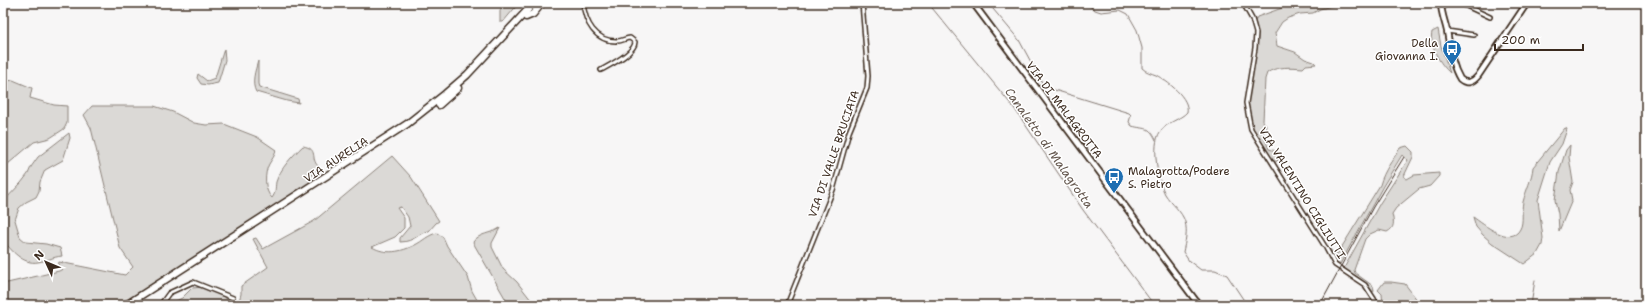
<svg xmlns="http://www.w3.org/2000/svg" width="1649" height="308" font-family="'Shantell Sans',sans-serif">
	<style>
		.green { fill: #dbd9d6; stroke: #8b827a }
		.lines { fill: none; stroke-linecap: round; stroke-linejoin: round }
		.stream { stroke: #847972; stroke-width: 1 }
		.street-casing { stroke: #3b2a1e; stroke-width: 6 }
		.secondary-casing { stroke: #3b2a1e; stroke-width: 8 }
		.highway-casing { stroke: #3b2a1e; stroke-width: 9 }
		.street { stroke: #fff; stroke-width: 3 }
		.secondary { stroke: #fff; stroke-width: 4.5 }
		.highway { stroke: #fff; stroke-width: 6 }
		.rail { stroke: #3b2a1e; stroke-width: 1 }
		.labels { text-anchor: middle; dominant-baseline: central; stroke-width: 3; stroke-linejoin: round; paint-order: stroke }
		.poi-label { font-size: 11px; fill: #3b2a1e; stroke: #fff; text-anchor: end }
		.street-label { font-size: 11px; fill: #3b2a1e; stroke: #fff }
		.water-label { font-size: 12px; font-style: italic; fill: #65584f; stroke: #fff }
	</style>
	<rect width="100%" height="100%" fill="#f7f6f6"/>
	<filter id="ink" filterUnits="userSpaceOnUse"><feTurbulence type="fractalNoise" baseFrequency=".025" numOctaves="2"/><feDisplacementMap in="SourceGraphic" scale="8" xChannelSelector="R" yChannelSelector="G"/><feConvolveMatrix kernelMatrix="1 2 1 2 8 2 1 2 1" color-interpolation-filters="sRGB"/></filter>
	<g filter="url(#ink)">
		<g class="green">
			<path d="M505 3H519L503 22H500V10Z"/>
			<path d="M1296 3H1344L1320 9 1313 13 1300 14 1288 18 1282 22 1275 33 1277 46 1295 52 1305 59 1314 62 1316 64 1306 65 1303 68C1292 67 1276 66 1267 73L1265 79 1263 121 1266 126 1263 134 1269 149 1279 152 1282 157 1273 164C1262 145 1246 123 1247 100 1249 74 1263 46 1255 21L1257 17Z"/>
			<path d="M1438 29 1441 46 1450 73C1440 64 1429 46 1432 32Z"/>
			<path d="M224 49 225 60 218 83 208 85 201 84 197 78 198 74 207 81 215 78Z"/>
			<path d="M258 61V84L259 87 298 99 299 103 287 101 256 92C251 83 255 71 258 61Z"/>
			<path d="M13 80 32 88 30 98 54 105 67 106V123L64 129 50 138 34 142 8 164 3 166V82Z"/>
			<path d="M92 106H154L173 112 194 123 206 125 224 124 257 137 276 150C275 156 272 159 269 164 264 173 264 191 272 198 276 193 275 188 276 182 280 169 293 155 303 146 319 149 310 158 318 166L311 177V183L119 305H3V284L59 271 63 269 58 266 59 262 125 275 133 267 120 248 91 128 84 115Z"/>
			<path d="M1565 128 1567 129 1562 144 1550 162 1538 200 1543 238 1542 245 1537 254 1524 264 1492 243 1483 235 1476 227 1473 217C1483 224 1511 247 1520 229 1524 222 1521 210 1523 202 1526 190 1532 179 1533 167Z"/>
			<path d="M69 133 70 138 63 160 45 170 40 182 39 191 36 197 26 202 19 208 15 220 20 237 26 242 46 244 60 248 62 256C52 257 47 261 38 262 23 265 11 250 3 240V202L21 183 28 174 31 167 38 157Z"/>
			<path d="M1570 145 1569 157 1573 182 1570 190 1572 200 1559 231 1558 214 1555 200 1559 172 1566 150Z"/>
			<path d="M1407 146 1413 152V157L1404 176 1405 178 1407 179 1414 175 1439 173V176L1430 186 1419 189 1396 208 1392 214C1394 222 1395 228 1387 232L1379 230 1370 234 1365 239 1354 270 1355 273 1373 286 1374 290 1373 292C1365 282 1355 274 1343 270L1380 203 1408 160 1402 155 1383 186 1339 266 1333 261 1328 248 1335 254 1338 253 1380 185C1384 170 1393 160 1400 148Z"/>
			<path d="M392 156 411 177 439 221 436 223 429 231C419 232 415 242 400 242V238L410 226 408 217 401 207 397 208 404 218V228L395 237 372 247C386 255 401 252 415 245 423 241 428 235 437 233L443 237 447 246 468 277 472 291 480 305H168L182 298 192 288 204 287 228 299 239 301 241 294V286L268 267 253 239 256 238 263 249 314 221Z"/>
			<path d="M500 228 492 243V247L503 269 517 282 535 305H509L475 246 473 242C479 233 491 234 500 228Z"/>
			<path d="M1384 282H1391L1405 284 1421 305H1383L1382 294 1378 290Z"/>
		</g>
		<g class="lines">
			<g class="stream">
				<path d="M928 3 1014 108 1083 210 1154 305"/>
				<path d="M988 3 1019 40 1044 86 1048 88 1129 113 1131 115 1129 122 1132 126C1146 130 1149 125 1156 140"/>
				<path d="M1085 3 1095 10 1101 12 1120 10 1128 14 1137 30 1142 48V68C1146 72 1151 73 1156 75 1167 81 1190 98 1187 112 1180 120 1168 121 1160 132 1151 145 1158 181 1165 194 1171 204 1182 211 1185 222 1188 232 1185 242 1183 252L1189 261 1201 270H1215L1227 275 1247 305"/>
				<path d="M1531 305 1535 280"/>
			</g>
			<defs>
				<g id="street">
					<path d="M583 3C585 22 595 42 618 41 622 41 626 38 630 38L635 42C635 53 610 65 601 70"/>
					<path d="M1243 3 1252 19 1256 33 1255 48 1246 103 1251 129 1326 248 1335 265 1365 285 1378 305"/>
					<path d="M1460 3 1490 17"/>
					<path d="M1447 31 1474 35"/>
					<path d="M148 305 161 304 169 293 193 282 233 298"/>
					<path d="M787 305 833 190 849 132 867 88 868 76 862 3"/>
				</g>
				<g id="secondary">
					<path d="M973 3 1199 305"/>
					<path d="M1441 3C1441 13 1445 21 1447 31 1450 47 1451 64 1460 79 1467 85 1473 82 1478 76L1527 3"/>
				</g>
				<g id="highway">
					<path d="M526 17 533 14 542 3"/>
					<path d="M439 105 458 88"/>
					<path d="M126 305 407 124 445 94 467 75 534 3"/>
				</g>
			</defs>
			<use href="#street" class="street-casing"/>
			<use href="#secondary" class="secondary-casing"/>
			<use href="#highway" class="highway-casing"/>
			<use href="#street" class="street"/>
			<use href="#secondary" class="secondary"/>
			<use href="#highway" class="highway"/>
			<path class="rail" d="M1320 305 1373 207 1404 157"/>
		</g>
	</g>
	<defs>
		<symbol id="bus-pin" viewBox="-11 -11 22 30"><path d="M0 17L-7.5 6A9.5 9.5 0 1 1 7.5 6Z" fill="#1f6fb2" stroke="#fff"/><path d="M-5-6H5V4H4V6H2V4H-2V6H-4V4H-5ZM-3.5-4V0h7V-4ZM-3.5 1.2v1.5H-2V1.2ZM2 1.2v1.5H3.5V1.2Z" fill="#fff"/></symbol>
	</defs>
	<g fill-rule="evenodd">
		<use href="#bus-pin" x="1441" y="38" width="22" height="30"/>
		<use href="#bus-pin" x="1103" y="166" width="22" height="30"/>
	</g>
	<g class="labels">
		<g class="poi-label">
			<text x="1438" y="43">Della<tspan x="1438" dy="13">Giovanna I.</tspan></text>
			<text x="1128" y="171" text-anchor="start">Malagrotta/Podere<tspan x="1128" dy="13">S. Pietro</tspan></text>
		</g>
		<g class="street-label">
			<text transform="translate(1064 110) rotate(53)">VIA DI MALAGROTTA</text>
			<text transform="translate(834 154) rotate(-71)">VIA DI VALLE BRUCIATA</text>
			<text transform="translate(336 160) rotate(-33)">VIA AURELIA</text>
			<text transform="translate(1302 193) rotate(58)">VIA VALENTINO CIGLIUTTI</text>
		</g>
		<g class="water-label">
			<text transform="translate(1049 148) rotate(55)">Canaletto di Malagrotta</text>
		</g>
	</g>
	<rect width="1649" height="308" fill="none" stroke="#fff" stroke-width="16"/>
	<rect x="8" y="8" width="1633" height="292" fill="none" stroke="#3b2a1e" stroke-width="1.5" filter="url(#ink)"/>
	<g transform="translate(46 262) rotate(314)" stroke="#ffffff" stroke-width="3" paint-order="stroke">
	<path d="M0-3L7 15L0 10L-7 15Z" fill="#3b2a1e"/>
	<text y="-6" font-size="11" font-weight="bold" text-anchor="middle" fill="#3b2a1e">N</text>
	</g>
	<path d="M1495 44v6h88v-6" fill="none" stroke="#3b2a1e" stroke-width="2"/>
	<text x="1501" y="44" font-size="12" fill="#3b2a1e" stroke="#ffffff" stroke-width="3" paint-order="stroke">200 m</text>
</svg>
